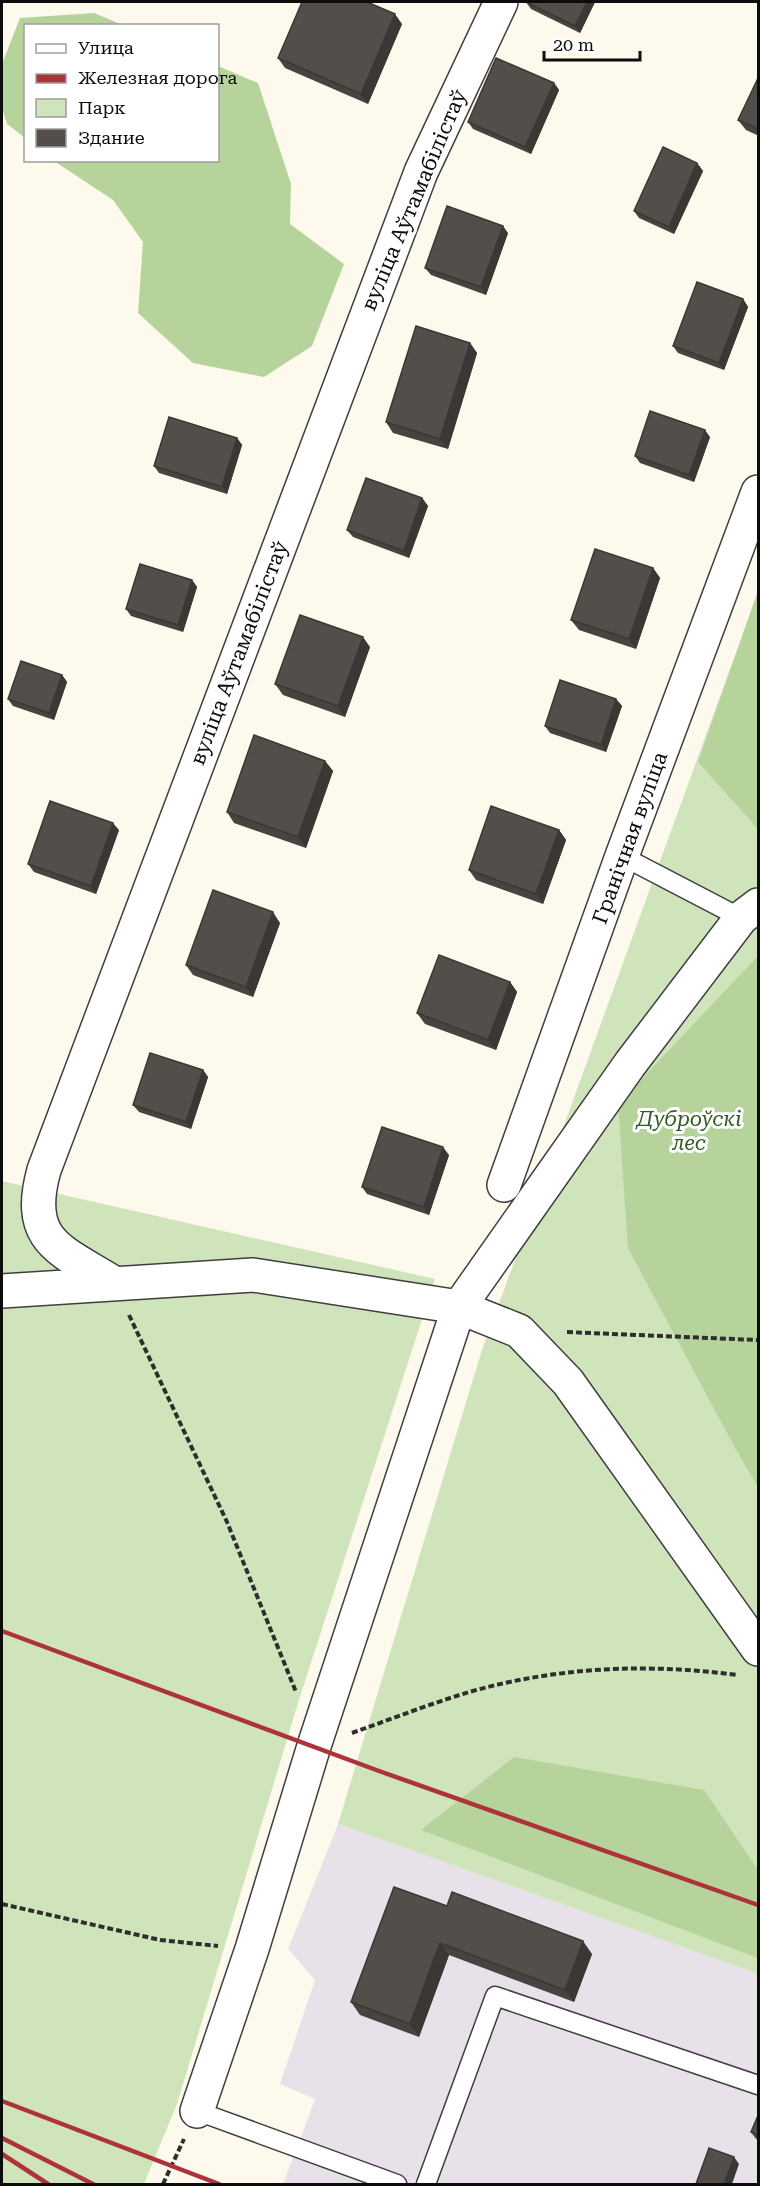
<svg xmlns="http://www.w3.org/2000/svg" width="760" height="2186" font-family="'Roboto Serif',serif">
	<style>
		.industrial { fill: #e9e1ea }
		.green { fill: #d0e4bb }
		.forest { fill: #b5d39b }
		.lines { fill: none; stroke-linecap: round; stroke-linejoin: round }
		.lane-casing { stroke: #3f3f3f; stroke-width: 21 }
		.street-casing { stroke: #3f3f3f; stroke-width: 36 }
		.path { stroke: #2e2e2e; stroke-width: 4; stroke-dasharray: 6 3; stroke-linecap: butt }
		.lane { stroke: #fff; stroke-width: 18 }
		.street { stroke: #fff; stroke-width: 33 }
		.rail { stroke: #ae3339; stroke-width: 4.5 }
		.wall { fill: #484340 }
		.shaded-wall { fill: #3b3734 }
		.building { fill: #544e4a; stroke: #3b3734; stroke-width: 1.5 }
		.labels { text-anchor: middle; dominant-baseline: central; stroke-width: 6; stroke-linejoin: round; paint-order: stroke }
		.street-label { font-size: 21px; fill: #0c0c0c; stroke: #fff }
		.park-label { font-size: 21px; font-style: italic; fill: #305d24; stroke: #fff }
	</style>
	<rect width="100%" height="100%" fill="#fdfaed"/>
	<path class="industrial" d="M338 1824 758 1974V2184H283L315 2099 280 2084 315 1980 288 1949Z"/>
	<g class="green">
		<path d="M758 592V1974L338 1824 481 1353Z"/>
		<path d="M2 1181 435 1279 299 1700 177 2104 144 2184H2Z"/>
	</g>
	<g class="forest">
		<path d="M94 13 123 25 26 26 25 138 7 124 2 108V64L20 18Z"/>
		<path d="M218 66 258 83 291 184 290 224 344 264 312 346 264 377 193 363 138 313 143 242 113 200 54 161 218 160Z"/>
		<path d="M758 591V829L698 762Z"/>
		<path d="M758 956V1487L734 1446 628 1248 618 1104Z"/>
		<path d="M514 1757 704 1790 756 1867 758 1868V1958L421 1830Z"/>
	</g>
	<g class="lines">
		<defs>
			<g id="lane">
				<path d="M622 856 741 918"/>
				<path d="M197 2111 397 2184"/>
				<path d="M426 2184 495 1996 758 2085"/>
			</g>
			<g id="street">
				<path d="M504 1185 622 856 758 492"/>
				<path d="M114 1283C61 1250 24 1242 44 1170L421 172 501 2"/>
				<path d="M2 1291 253 1275 459 1307 519 1331 568 1382 758 1649"/>
				<path d="M197 2111 252 1949 314 1746 459 1307 630 1064 741 918 758 905"/>
			</g>
		</defs>
		<use href="#lane" class="lane-casing"/>
		<use href="#street" class="street-casing"/>
		<g class="path">
			<path d="M129 1315 227 1522 296 1692"/>
			<path d="M567 1332 758 1340"/>
			<path d="M352 1733C391 1719 430 1704 469 1692 557 1667 647 1663 737 1675"/>
			<path d="M2 1904 160 1940 218 1946"/>
			<path d="M163 2184 184 2139"/>
		</g>
		<use href="#lane" class="lane"/>
		<use href="#street" class="street"/>
		<g class="rail">
			<path d="M2 1631 379 1771 758 1905"/>
			<path d="M2 2101 219 2184"/>
			<path d="M2 2138 93 2184"/>
			<path d="M2 2154 48 2184"/>
		</g>
	</g>
	<g class="wall">
		<path d="M526 2H595L580 33 531 9Z"/>
		<path d="M402 24 368 104 285 68 278 58Z"/>
		<path d="M759 76V136L746 130 738 120Z"/>
		<path d="M554 83 559 90 531 154 473 129 468 122Z"/>
		<path d="M697 163 703 171 674 234 639 218 634 211Z"/>
		<path d="M508 233 486 295 431 275 425 268Z"/>
		<path d="M743 299 748 307 724 370 678 353 673 346Z"/>
		<path d="M470 343 477 353 448 449 393 433 386 422Z"/>
		<path d="M710 437 694 482 640 463 635 456Z"/>
		<path d="M237 438 242 445 227 494 159 473 154 466Z"/>
		<path d="M422 498 428 506 409 558 353 537 347 530Z"/>
		<path d="M653 568 660 578 636 649 579 630 571 620Z"/>
		<path d="M192 580 197 587 183 632 131 616 126 609Z"/>
		<path d="M370 647 345 717 283 695 275 684Z"/>
		<path d="M62 675 67 682 54 720 13 706 8 699Z"/>
		<path d="M616 699 622 706 606 752 550 733 545 726Z"/>
		<path d="M325 761 333 771 306 848 234 823 227 812Z"/>
		<path d="M119 830 96 894 34 872 28 864Z"/>
		<path d="M559 830 566 840 543 904 476 880 469 870Z"/>
		<path d="M280 923 253 997 193 975 186 965Z"/>
		<path d="M510 982 517 992 496 1050 425 1024 417 1013Z"/>
		<path d="M203 1070 208 1077 191 1129 139 1112 133 1105Z"/>
		<path d="M449 1155 429 1215 367 1194 362 1187Z"/>
		<path d="M447 1906 592 1954 574 2002 449 1955 419 2037 360 2015 351 2002Z"/>
		<path d="M759 2113V2140L756 2139 751 2132Z"/>
	</g>
	<g class="shaded-wall">
		<path d="M587 2H595L580 33 575 26Z"/>
		<path d="M395 14 402 24 368 104 361 94Z"/>
		<path d="M554 83 559 90 531 154 525 147Z"/>
		<path d="M697 163 703 171 674 234 669 227Z"/>
		<path d="M503 226 508 233 486 295 481 287Z"/>
		<path d="M743 299 748 307 724 370 719 363Z"/>
		<path d="M470 343 477 353 448 449 440 439Z"/>
		<path d="M705 430 710 437 694 482 689 475Z"/>
		<path d="M237 438 242 445 227 494 222 487Z"/>
		<path d="M422 498 428 506 409 558 404 551Z"/>
		<path d="M653 568 660 578 636 649 629 639Z"/>
		<path d="M192 580 197 587 183 632 178 625Z"/>
		<path d="M363 637 370 647 345 717 338 706Z"/>
		<path d="M62 675 67 682 54 720 49 713Z"/>
		<path d="M616 699 622 706 606 752 601 745Z"/>
		<path d="M325 761 333 771 306 848 298 837Z"/>
		<path d="M113 823 119 830 96 894 91 886Z"/>
		<path d="M559 830 566 840 543 904 536 894Z"/>
		<path d="M273 912 280 923 253 997 246 987Z"/>
		<path d="M510 982 517 992 496 1050 488 1040Z"/>
		<path d="M203 1070 208 1077 191 1129 186 1122Z"/>
		<path d="M443 1147 449 1155 429 1215 424 1207Z"/>
		<path d="M583 1941 592 1954 574 2002 565 1990Z"/>
		<path d="M440 1943 449 1955 419 2037 410 2024Z"/>
		<path d="M734 2157 739 2164 732 2184H724Z"/>
	</g>
	<g class="building">
		<path d="M302 2H367L395 14 361 94 278 58Z"/>
		<path d="M526 2H587L575 26Z"/>
		<path d="M496 58 554 83 525 147 468 122Z"/>
		<path d="M759 76V129L738 120Z"/>
		<path d="M663 147 697 163 669 227 634 211Z"/>
		<path d="M447 206 503 226 481 287 425 268Z"/>
		<path d="M697 282 743 299 719 363 673 346Z"/>
		<path d="M416 326 470 343 440 439 386 422Z"/>
		<path d="M650 411 705 430 689 475 635 456Z"/>
		<path d="M169 417 237 438 222 487 154 466Z"/>
		<path d="M366 478 422 498 404 551 347 530Z"/>
		<path d="M595 549 653 568 629 639 571 620Z"/>
		<path d="M140 564 192 580 178 625 126 609Z"/>
		<path d="M300 615 363 637 338 706 275 684Z"/>
		<path d="M21 661 62 675 49 713 8 699Z"/>
		<path d="M560 680 616 699 601 745 545 726Z"/>
		<path d="M254 735 325 761 298 837 227 812Z"/>
		<path d="M50 801 113 823 91 886 28 864Z"/>
		<path d="M491 806 559 830 536 894 469 870Z"/>
		<path d="M213 890 273 912 246 987 186 965Z"/>
		<path d="M439 955 510 982 488 1040 417 1013Z"/>
		<path d="M150 1053 203 1070 186 1122 133 1105Z"/>
		<path d="M382 1127 443 1147 424 1207 362 1187Z"/>
		<path d="M394 1887 447 1906 452 1892 583 1941 565 1990 440 1943 410 2024 351 2002Z"/>
		<path d="M759 2113V2135L751 2132Z"/>
		<path d="M709 2148 734 2157 724 2184H696Z"/>
	</g>
	<g class="labels">
		<g class="street-label">
			<text transform="translate(414 200) rotate(-67)">вуліца Аўтамабілістаў</text>
			<text transform="translate(239 653) rotate(-69)">вуліца Аўтамабілістаў</text>
			<text transform="translate(630 838) rotate(-70)">Гранічная вуліца</text>
		</g>
		<g class="park-label">
			<text x="689" y="1119">Дуброўскі<tspan x="689" dy="24">лес</tspan></text>
		</g>
	</g>
	<rect width="760" height="2186" fill="none" stroke="#0c0c0c" stroke-width="6"/>
	<rect x="24" y="24" width="195" height="138" fill="#ffffff" stroke="#9e9e9e" stroke-width="1.5"/>
	<rect x="36" y="44" width="30" height="9" fill="#ffffff" stroke="#9e9e9e" stroke-width="1.5"/>
	<text x="78" y="54" font-size="18" fill="#0c0c0c">Улица</text>
	<rect x="36" y="74" width="30" height="9" fill="#ae3339" stroke="#9e9e9e" stroke-width="1.5"/>
	<text x="78" y="84" font-size="18" fill="#0c0c0c">Железная дорога</text>
	<rect x="36" y="99" width="30" height="18" fill="#d0e4bb" stroke="#9e9e9e" stroke-width="1.5"/>
	<text x="78" y="114" font-size="18" fill="#0c0c0c">Парк</text>
	<rect x="36" y="129" width="30" height="18" fill="#544e4a" stroke="#9e9e9e" stroke-width="1.5"/>
	<text x="78" y="144" font-size="18" fill="#0c0c0c">Здание</text>
	<path d="M544 51v9h96v-9" fill="none" stroke="#0c0c0c" stroke-width="3"/>
	<text x="553" y="51" font-size="18" fill="#0c0c0c" stroke="#ffffff" stroke-width="4.5" paint-order="stroke">20 m</text>
</svg>
